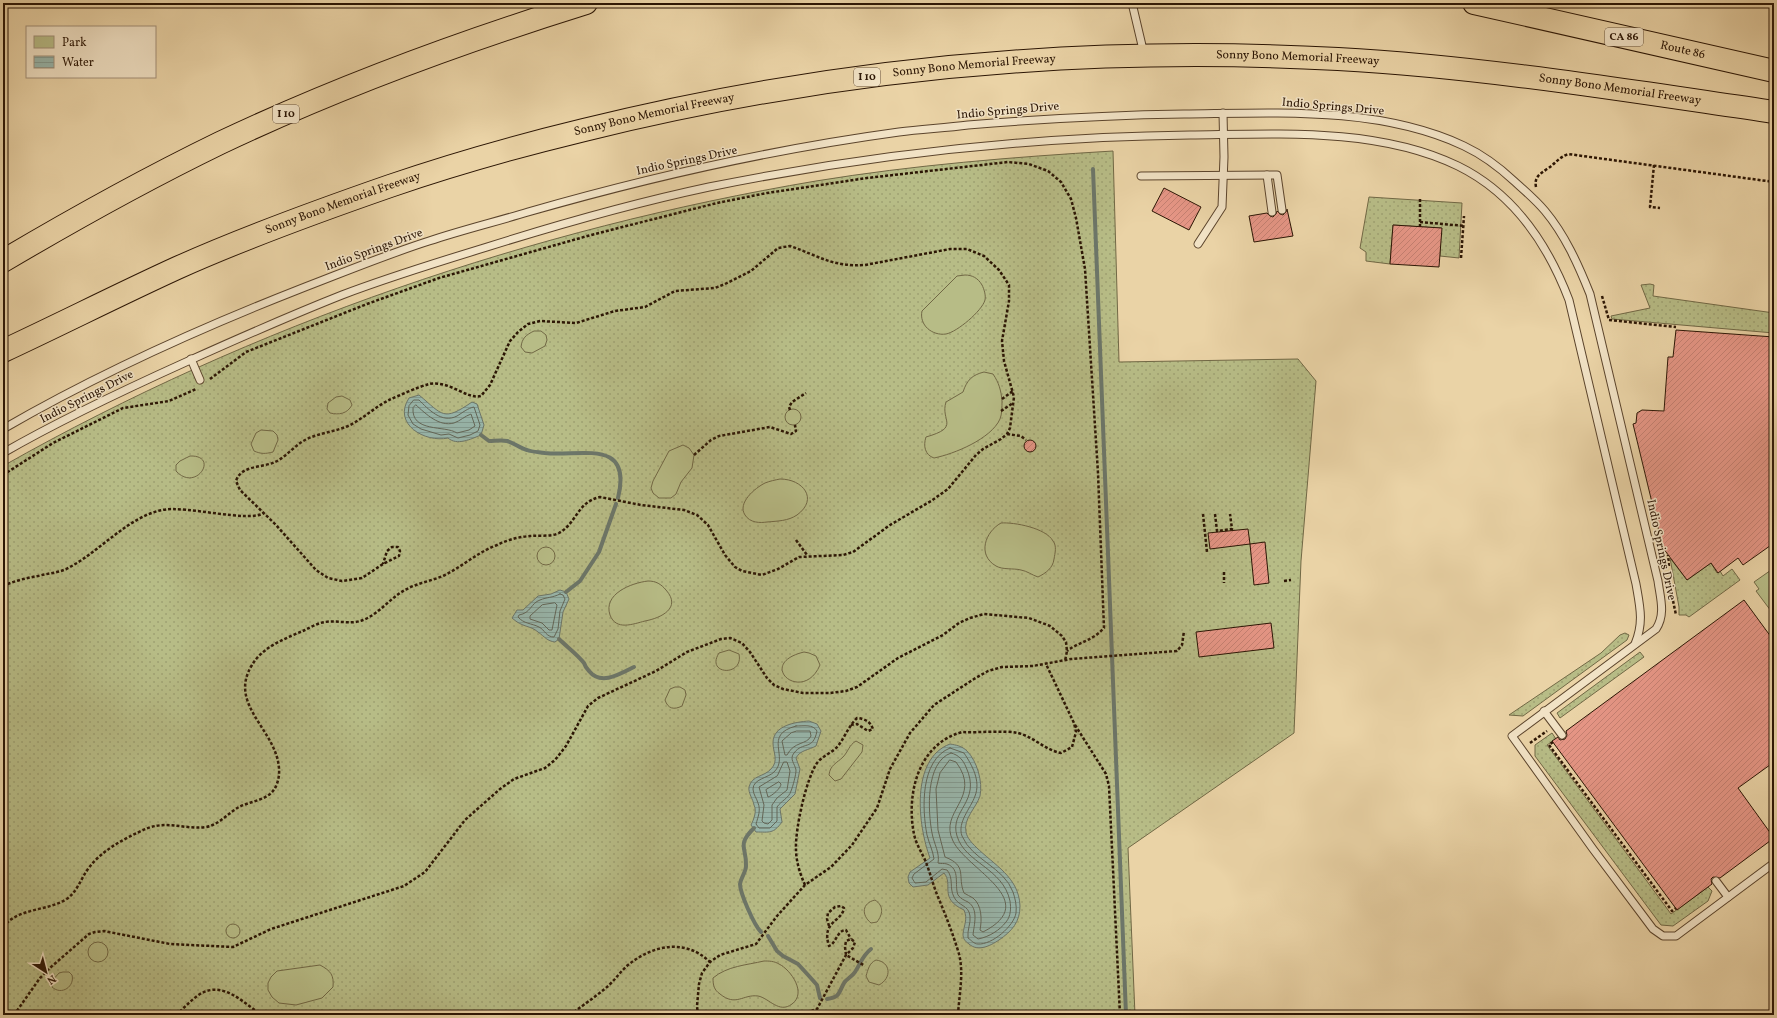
<svg xmlns="http://www.w3.org/2000/svg" width="1777" height="1018" font-family="Vollkorn,serif">
	<style>
		.grass { fill: url(#grass-dots); stroke: #716845 }
		.green { fill: #b7bc86; stroke: #716845 }
		.water { fill: url(#water-rules); stroke: #6c7669 }
		.lines { fill: none; stroke-linecap: round; stroke-linejoin: round }
		.shore { stroke: #626658; stroke-width: 1 }
		.stream { stroke: #6c7669; stroke-width: 4 }
		.building { fill: url(#building-hatch); stroke: #2b1504 }
		.service-casing { stroke: #5b442c; stroke-width: 9 }
		.motorway-casing { stroke: #2b1504; stroke-width: 24 }
		.path { stroke: #2b1504; stroke-width: 2.5; stroke-dasharray: 3 2; stroke-linecap: butt }
		.service { stroke: #f1e2c5; stroke-width: 7 }
		.motorway { stroke: #ead3a6; stroke-width: 22 }
		.labels { text-anchor: middle; dominant-baseline: central; stroke-width: 3; stroke-linejoin: round; paint-order: stroke }
		.shield { fill: #f1e2c5; stroke: #66523e; stroke-width: 1 }
		.shield-label { font-size: 11px; font-weight: bold; fill: #2b1504 }
		.street-label { font-size: 12px; fill: #2b1504; stroke: #f1e2c5 }
	</style>
	<defs>
		<pattern id="grass-dots" width="8" height="8" patternUnits="userSpaceOnUse"><rect width="8" height="8" fill="#b7bc86"/><path d="M2 2h.1M6 6h.1" fill="none" stroke="#9ea172" stroke-width="1.8" stroke-linecap="round"/></pattern>
		<pattern id="water-rules" width="6" height="5" patternUnits="userSpaceOnUse"><rect width="6" height="5" fill="#98b7ad"/><path d="M0 2.5h6" fill="none" stroke="#839c93"/></pattern>
		<pattern id="building-hatch" width="6" height="6" patternUnits="userSpaceOnUse"><rect width="6" height="6" fill="#e69686"/><path d="M-1 1l2-2M0 6l6-6M5 7l2-2" fill="none" stroke="#c58072"/></pattern>
	</defs>
	<rect width="100%" height="100%" fill="#ead3a6"/>
	<filter id="stains"><feTurbulence type="fractalNoise" baseFrequency=".005" numOctaves="4"/><feColorMatrix values="0 0 0 0 .2 0 0 0 0 .09 0 0 0 0 .02 0 0 0 .5 -.17"/></filter>
	<radialGradient id="worn" r=".72"><stop offset=".6" stop-color="#630" stop-opacity="0"/><stop offset="1" stop-color="#630" stop-opacity=".3"/></radialGradient>
	<g class="grass">
		<path d="M1113 151 1119 362 1298 359 1316 381 1301 561 1294 733 1128 848 1135 1015H3V466C254 324 532 229 816 181 914 165 1013 157 1113 151Z"/>
		<path d="M1369 197 1462 203 1459 258 1440 256 1441 228 1393 225 1390 264 1366 261V252L1360 248Z"/>
		<path d="M1650 284 1654 285 1653 296 1774 313V333L1612 319 1611 316 1650 308 1641 285Z"/>
		<path d="M1670 558 1687 580 1711 563 1717 573 1720 571 1723 576 1732 569 1740 580 1689 617 1686 615H1679V607Z"/>
		<path d="M1625 633 1629 635 1627 640 1523 716 1509 715 1601 653 1620 635Z"/>
		<path d="M1640 652 1644 657 1560 718 1557 713Z"/>
		<path d="M1552 733 1556 739 1547 745 1671 914 1708 887 1712 891 1708 901 1673 926 1661 925 1535 756V745Z"/>
	</g>
	<g class="green">
		<path d="M965 275C972 275 978 278 982 285 984 289 986 295 985 300 982 311 957 332 946 334 932 336 919 325 922 311L957 276Z"/>
		<path d="M534 331H541L546 335 547 340 545 346 532 353 525 352 521 347C522 338 526 335 534 331Z"/>
		<path d="M984 372 993 374C999 383 1001 390 1002 401 1002 407 1002 414 1000 419 991 439 954 454 934 458 925 455 923 446 926 437 961 427 940 421 946 402L963 392C967 380 972 375 984 372Z"/>
		<path d="M342 396 350 400 352 405C347 414 339 415 330 413L327 409 328 403 336 397Z"/>
		<circle cx="793" cy="417" r="8"/>
		<path d="M261 430 273 431 277 435 278 440 273 452C265 454 261 454 254 451L251 444 256 433Z"/>
		<path d="M683 445 689 448 694 455 692 468 681 482 676 494 671 498H659L653 493 651 488 653 481 669 451Z"/>
		<path d="M190 456C220 455 196 493 176 471V465L180 461Z"/>
		<path d="M780 479C803 479 819 499 797 515 788 521 778 521 767 522 760 523 750 523 745 515 737 503 755 488 765 483 770 481 775 480 780 479Z"/>
		<path d="M1001 523C1014 522 1046 528 1053 541 1057 546 1055 553 1054 559 1053 568 1046 573 1038 577 1032 575 1027 571 1021 570 1013 568 1003 570 996 566 977 555 985 532 1001 523Z"/>
		<circle cx="546" cy="556" r="9"/>
		<path d="M1774 568V615L1756 591 1759 589 1754 582Z"/>
		<path d="M648 581C656 581 661 584 666 590 682 608 661 618 645 621 633 624 616 631 610 615 603 594 631 583 648 581Z"/>
		<path d="M729 650 739 654C744 677 705 675 719 653Z"/>
		<path d="M804 652 809 653 816 656 820 665C803 705 754 664 804 652Z"/>
		<path d="M675 687H680L685 690 686 695 682 706C674 710 668 709 665 700L670 689Z"/>
		<path d="M856 741 863 745 862 752 841 779 835 781 829 775C830 765 837 763 843 757 848 752 849 745 856 741Z"/>
		<path d="M875 900C884 906 883 914 877 922L871 923C861 915 862 903 875 900Z"/>
		<circle cx="233" cy="931" r="7"/>
		<circle cx="98" cy="952" r="10"/>
		<path d="M876 960C891 962 892 978 879 985L869 982 866 976C868 970 869 963 876 960Z"/>
		<path d="M764 961C769 961 774 961 779 964 791 970 807 993 792 1004 779 1014 769 998 758 996 743 994 736 1007 720 994 714 990 713 985 713 978 727 966 747 965 764 961Z"/>
		<path d="M320 965C331 971 334 975 333 987L322 998 296 1005 279 1003 272 997 268 990V983L271 977 277 971Z"/>
		<path d="M63 972H69L72 975C75 986 62 996 52 987V981L59 973Z"/>
	</g>
	<g class="water">
		<path d="M419 395C443 415 443 422 472 402L477 404 484 425 481 435C471 439 457 446 448 438 425 443 392 424 409 398Z"/>
		<path d="M560 590 566 592 569 599 563 612 559 639 555 642C547 641 545 637 538 632 530 625 523 628 512 618L517 610H523L538 596 551 594Z"/>
		<path d="M809 721 817 724 821 731 816 746C809 750 800 750 796 758L800 769 795 794 780 809 782 822C773 834 770 832 756 832L751 825C754 819 757 811 754 805 753 799 748 793 749 787 752 775 764 777 771 769 779 761 773 752 773 743 773 725 796 722 809 721Z"/>
		<path d="M950 744C956 745 962 746 967 751 977 761 983 782 980 796 976 808 963 819 966 832 967 838 972 843 976 847 994 865 1019 877 1020 906 1020 922 1012 931 999 940 990 946 978 952 969 944 965 941 963 939 963 934 964 925 968 919 964 910 938 898 954 885 944 873L928 885 913 887 909 883 908 877 910 872 930 858C918 826 910 759 950 744Z"/>
	</g>
	<g class="lines">
		<g class="shore">
			<path d="M414 400H419C428 409 442 424 457 416 462 413 468 408 474 407L480 425 478 431 470 435 458 438 449 434 441 435 421 429 413 424 408 415 409 406Z"/>
			<path d="M416 405C426 414 439 427 454 423 460 421 465 416 471 414L475 426 469 430 457 433C445 425 411 433 413 408Z"/>
			<path d="M560 594 563 595 565 599 560 611 558 629 554 637C546 637 545 630 539 627 531 623 524 624 518 617L519 615C531 613 531 603 540 600 547 597 552 598 560 594Z"/>
			<path d="M555 603 557 605 552 630H549L542 623 530 619V616L542 605Z"/>
			<path d="M796 726C804 726 813 724 817 731 813 751 803 741 794 753 789 759 795 764 796 770 796 775 793 786 791 791 789 798 781 801 777 807V821L770 828H759L756 824C758 817 761 810 758 803 757 799 753 794 753 789 753 779 768 778 774 772 790 757 762 735 796 726Z"/>
			<path d="M797 731H810L811 736C807 745 794 741 787 755H785L782 741 791 733Z"/>
			<path d="M950 748 964 753C972 765 981 781 975 796 971 808 957 822 962 836 972 860 1004 867 1013 892 1015 898 1017 906 1016 913 1014 926 992 945 978 944 974 944 971 940 968 938 967 930 971 923 970 916 969 905 958 906 954 897 949 888 954 878 947 870L942 869 926 882 915 883 912 878 914 874 934 859C933 851 929 843 927 835 922 809 920 760 950 748Z"/>
			<path d="M951 753C959 755 963 760 966 767 982 802 949 810 957 836 965 863 1003 868 1010 901 1011 908 1011 916 1006 922 1000 930 989 937 978 939L973 935C974 925 979 909 968 902 964 900 961 899 958 895 954 885 961 869 947 864 944 863 941 864 938 863 940 853 934 844 932 833 928 812 925 762 951 753Z"/>
			<path d="M950 760 956 762C983 798 938 811 953 841 967 870 1043 901 983 932L980 930C982 920 982 905 973 898 970 896 967 895 964 893 957 876 968 866 945 857L938 830 936 789 940 773Z"/>
			<path d="M784 762H787L790 771 787 790 777 798 772 805V820L768 824 764 823 762 821 764 805 759 787 777 776Z"/>
			<path d="M779 782 781 784C781 788 772 796 768 797L766 790Z"/>
		</g>
		<g class="stream">
			<path d="M1093 169 1126 1015"/>
			<path d="M481 435 489 441C494 441 502 440 507 441 514 443 520 448 527 450 532 452 539 452 545 453 579 457 633 437 618 498"/>
			<path d="M566 592 580 581 599 552 616 504"/>
			<path d="M559 639C567 647 577 654 584 663 585 666 587 669 589 671 601 686 620 674 634 667"/>
			<path d="M754 828C736 846 747 847 746 866 746 872 741 877 740 884 740 893 754 925 761 932"/>
			<path d="M768 936 777 951 783 956 798 964 809 976 817 985 820 998"/>
			<path d="M827 999C840 997 838 994 844 983 846 979 852 977 855 972 861 963 862 956 871 949"/>
		</g>
	</g>
	<g class="building">
		<path d="M1164 188 1201 207 1189 230 1152 211Z"/>
		<path d="M1287 209 1293 236 1254 242 1249 216 1267 213 1270 216 1273 217 1276 214 1277 211 1280 214 1283 215 1286 212Z"/>
		<path d="M1393 225 1442 228 1439 267 1390 264Z"/>
		<path d="M1676 330 1774 337V543L1743 565 1738 558 1718 573 1711 563 1687 580 1663 548 1633 424 1636 423 1637 413 1642 410 1664 411 1668 357H1673Z"/>
		<circle cx="1030" cy="446" r="6"/>
		<path d="M1248 529 1250 544 1210 549 1208 533Z"/>
		<path d="M1265 542 1269 583 1254 585 1250 544Z"/>
		<path d="M1744 600 1774 641V762L1738 788 1774 838 1720 878 1713 877 1711 879 1712 884 1677 910 1552 741 1558 737 1560 740 1565 739 1567 735 1566 731Z"/>
		<path d="M1271 623 1274 648 1199 657 1196 632Z"/>
	</g>
	<g class="lines">
		<defs>
			<g id="service">
				<path d="M1132 3 1144 54"/>
				<path d="M1267 175 1272 212"/>
				<path d="M1141 176 1277 175 1282 210"/>
				<path d="M1198 244 1222 207 1224 157 1223 113"/>
				<path d="M191 359 200 380"/>
				<path d="M3 429C98 374 198 329 300 289 342 273 385 255 429 241 462 230 495 222 528 212 650 177 774 149 899 132 922 129 945 128 968 125 1040 119 1112 115 1184 114 1275 113 1379 106 1464 146 1483 155 1499 167 1514 181 1524 190 1536 200 1545 211 1565 235 1578 264 1590 294L1658 581C1660 597 1666 614 1656 629L1512 736 1593 849 1653 929 1663 936H1676L1774 863"/>
				<path d="M3 453C62 419 124 390 186 362 237 339 289 316 342 295 389 277 438 262 487 247 560 224 634 203 709 187 867 155 1028 137 1190 135 1276 134 1378 127 1458 166 1513 193 1548 245 1569 300L1636 584C1640 607 1644 622 1635 644"/>
				<path d="M1544 711 1562 735"/>
				<path d="M1716 881 1728 897"/>
			</g>
			<g id="motorway">
				<path id="s1" d="M1474 3 1774 71"/>
				<path d="M3 261C74 219 146 179 220 143 338 87 461 42 586 3"/>
				<path id="s2" d="M3 351C61 324 118 295 177 268 246 237 318 211 390 186 454 164 518 146 584 130 830 69 1085 45 1338 59 1484 67 1629 91 1774 112"/>
			</g>
		</defs>
		<use href="#service" class="service-casing"/>
		<use href="#motorway" class="motorway-casing"/>
		<g class="path">
			<path d="M1654 165 1650 207 1660 208"/>
			<path d="M1536 187C1534 177 1540 174 1547 169 1555 164 1558 158 1568 154L1774 182"/>
			<path d="M1420 222 1465 226"/>
			<path d="M1420 227V199"/>
			<path d="M1461 258 1464 216"/>
			<path d="M1602 296 1609 320"/>
			<path d="M1609 320 1676 327"/>
			<path d="M210 379 246 352 367 304 439 278 591 235 717 203 767 193 867 178 1008 162 1029 164 1048 171 1061 182 1071 199 1076 218 1085 269 1098 473 1104 628C1091 642 1080 641 1067 651"/>
			<path d="M1002 399 1013 391"/>
			<path d="M790 410 789 407 792 402 806 393"/>
			<path d="M1001 411 1013 403"/>
			<path d="M1007 434 1021 436 1026 440"/>
			<path d="M694 455 711 440 719 436 770 427 791 434 796 431 795 425"/>
			<path d="M3 475 53 443 123 408 169 401 196 389"/>
			<path d="M1203 514 1207 552"/>
			<path d="M1215 514 1217 531 1232 529 1230 514"/>
			<path d="M796 540 807 555"/>
			<path d="M1665 567H1669L1668 555"/>
			<path d="M1224 572V583"/>
			<path d="M1284 581 1291 580"/>
			<path d="M3 586C14 581 26 578 38 576 49 573 60 573 70 567 100 551 128 517 162 510 185 505 249 523 264 513"/>
			<path d="M1671 591 1676 615"/>
			<path d="M1075 725 1106 774 1109 786 1120 1015"/>
			<path d="M1553 742 1549 745 1672 911 1676 908"/>
			<path d="M1530 743 1547 731"/>
			<path d="M805 885C800 874 796 861 796 849 795 830 806 779 817 763 822 756 832 753 838 746 845 737 848 727 857 718 865 719 870 721 873 729L868 731 857 724 850 725"/>
			<path d="M829 926 827 919 828 913 835 907 841 906 844 908C842 922 821 921 829 946L831 945C837 940 838 930 846 930L851 939"/>
			<path d="M3 927C18 908 46 911 65 900 77 893 80 880 88 869 100 852 120 841 139 832 165 818 181 830 206 827 219 825 228 813 239 807 249 802 261 801 270 794 276 789 278 782 279 775 282 732 226 707 252 665 263 646 287 638 305 630 311 627 318 623 325 622 338 620 351 625 363 620 379 614 390 598 405 590 417 583 432 581 445 575 463 566 478 552 497 545 507 540 518 537 530 536 539 535 551 537 559 533 577 523 577 502 600 497L641 505 684 510 697 515 708 525 725 555 735 567 742 571 762 575 778 569 799 557 843 555 853 552 890 525 931 501 948 489 976 455 983 449 1001 439 1007 434 1010 428 1014 397 1004 361 1002 341 1009 301V285L999 270 984 256 967 249H950L865 265C832 267 819 256 790 246L778 248 751 271 725 284 715 288 675 291 645 307 615 311 576 323 540 321 528 324 518 332 510 341 490 385 481 396C467 400 450 380 429 384 418 387 400 395 389 400 375 407 363 419 348 426 334 432 318 433 305 440 294 446 286 457 275 462 262 468 241 465 236 481L240 490 276 525 316 570 328 578 342 581 362 578 383 564 399 556 400 551 398 547H392L387 551 383 564"/>
			<path d="M14 1015 40 978 51 967 89 934 95 932 104 931 170 944 233 947 271 929 404 886 425 872 465 820 500 789 514 779 545 768 555 760 566 746 588 706 598 698 656 671 687 652 721 639 730 638 742 643 750 652 767 678 774 685 783 689 803 693H830L846 691 857 687 898 658 943 635 959 623 970 618 984 614 1029 618 1050 626 1062 636 1066 642 1067 651 1065 661"/>
			<path d="M176 1015C184 1008 191 1000 200 994 224 980 244 1004 262 1015"/>
			<path d="M187 1015 192 1014 201 1015"/>
			<path d="M570 1015C582 1006 595 997 607 987 614 981 620 972 628 965 653 945 685 938 710 962"/>
			<path d="M698 1015 697 1006 699 984 702 973 710 962 720 955 756 944 777 916 805 885 831 867 852 845 877 808 890 769 910 733 934 705 974 679 988 671 1002 667 1033 666 1071 659 1177 651 1182 645 1184 631"/>
			<path d="M754 1015H759"/>
			<path d="M802 1015 816 1009"/>
			<path d="M816 1015 817 1009 846 955 853 948 855 942 851 939 846 941 845 947 846 955 865 966"/>
			<path d="M958 1015C959 996 964 973 959 954 953 934 946 916 938 897 933 885 930 872 925 860 921 851 916 844 914 834 906 794 918 744 962 732 979 733 1003 730 1018 733 1034 737 1045 750 1061 753L1072 747 1076 732 1074 723 1046 664"/>
		</g>
		<use href="#service" class="service"/>
		<use href="#motorway" class="motorway"/>
	</g>
	<g class="labels">
		<g class="shield">
			<rect x="1605" y="28" width="38" height="18" rx="3"/>
			<rect x="854" y="68" width="26" height="18" rx="3"/>
			<rect x="273" y="105" width="26" height="18" rx="3"/>
		</g>
		<g class="shield-label">
			<text x="1624" y="37">CA 86</text>
			<text x="867" y="77">I 10</text>
			<text x="286" y="114">I 10</text>
		</g>
		<g class="street-label">
			<text stroke="none"><textPath href="#s1" startOffset="214">Route 86</textPath></text>
			<text stroke="none"><textPath href="#s2" startOffset="1343">Sonny Bono Memorial Freeway</textPath></text>
			<text stroke="none"><textPath href="#s2" startOffset="1019">Sonny Bono Memorial Freeway</textPath></text>
			<text stroke="none"><textPath href="#s2" startOffset="1667">Sonny Bono Memorial Freeway</textPath></text>
			<text transform="translate(1333 107) rotate(5)">Indio Springs Drive</text>
			<text transform="translate(1008 111) rotate(-5)">Indio Springs Drive</text>
			<text stroke="none"><textPath href="#s2" startOffset="695">Sonny Bono Memorial Freeway</textPath></text>
			<text transform="translate(687 161) rotate(-12)">Indio Springs Drive</text>
			<text stroke="none"><textPath href="#s2" startOffset="371">Sonny Bono Memorial Freeway</textPath></text>
			<text transform="translate(374 250) rotate(-20)">Indio Springs Drive</text>
			<text transform="translate(87 397) rotate(-27)">Indio Springs Drive</text>
			<text transform="translate(1661 550) rotate(78)">Indio Springs Drive</text>
		</g>
	</g>
	<rect width="1777" height="1018" fill="none" stroke="#ead3a6" stroke-width="16"/>
	<rect x="4" y="4" width="1769" height="1010" fill="none" stroke="#2b1504" stroke-width="2"/>
	<rect x="8" y="8" width="1761" height="1002" fill="none" stroke="#2b1504"/>
	<rect x="26" y="26" width="130" height="52" fill="#f1e2c5" stroke="#a29078"/>
	<rect x="34" y="36" width="20" height="12" fill="#b7bc86" stroke="#a29078"/>
	<text x="62" y="46" font-size="12" fill="#2b1504">Park</text>
	<rect x="34" y="56" width="20" height="12" fill="url(#water-rules)" stroke="#a29078"/>
	<text x="62" y="66" font-size="12" fill="#2b1504">Water</text>
	<g transform="translate(46 972) rotate(144)" stroke="#f1e2c5" stroke-width="3" paint-order="stroke">
	<path d="M0-3L7 15L0 10L-7 15Z" fill="#2b1504"/>
	<text y="-6" font-size="11" font-weight="bold" text-anchor="middle" fill="#2b1504">N</text>
	</g>
	<rect width="100%" height="100%" filter="url(#stains)"/>
	<rect width="100%" height="100%" fill="url(#worn)"/>
</svg>
